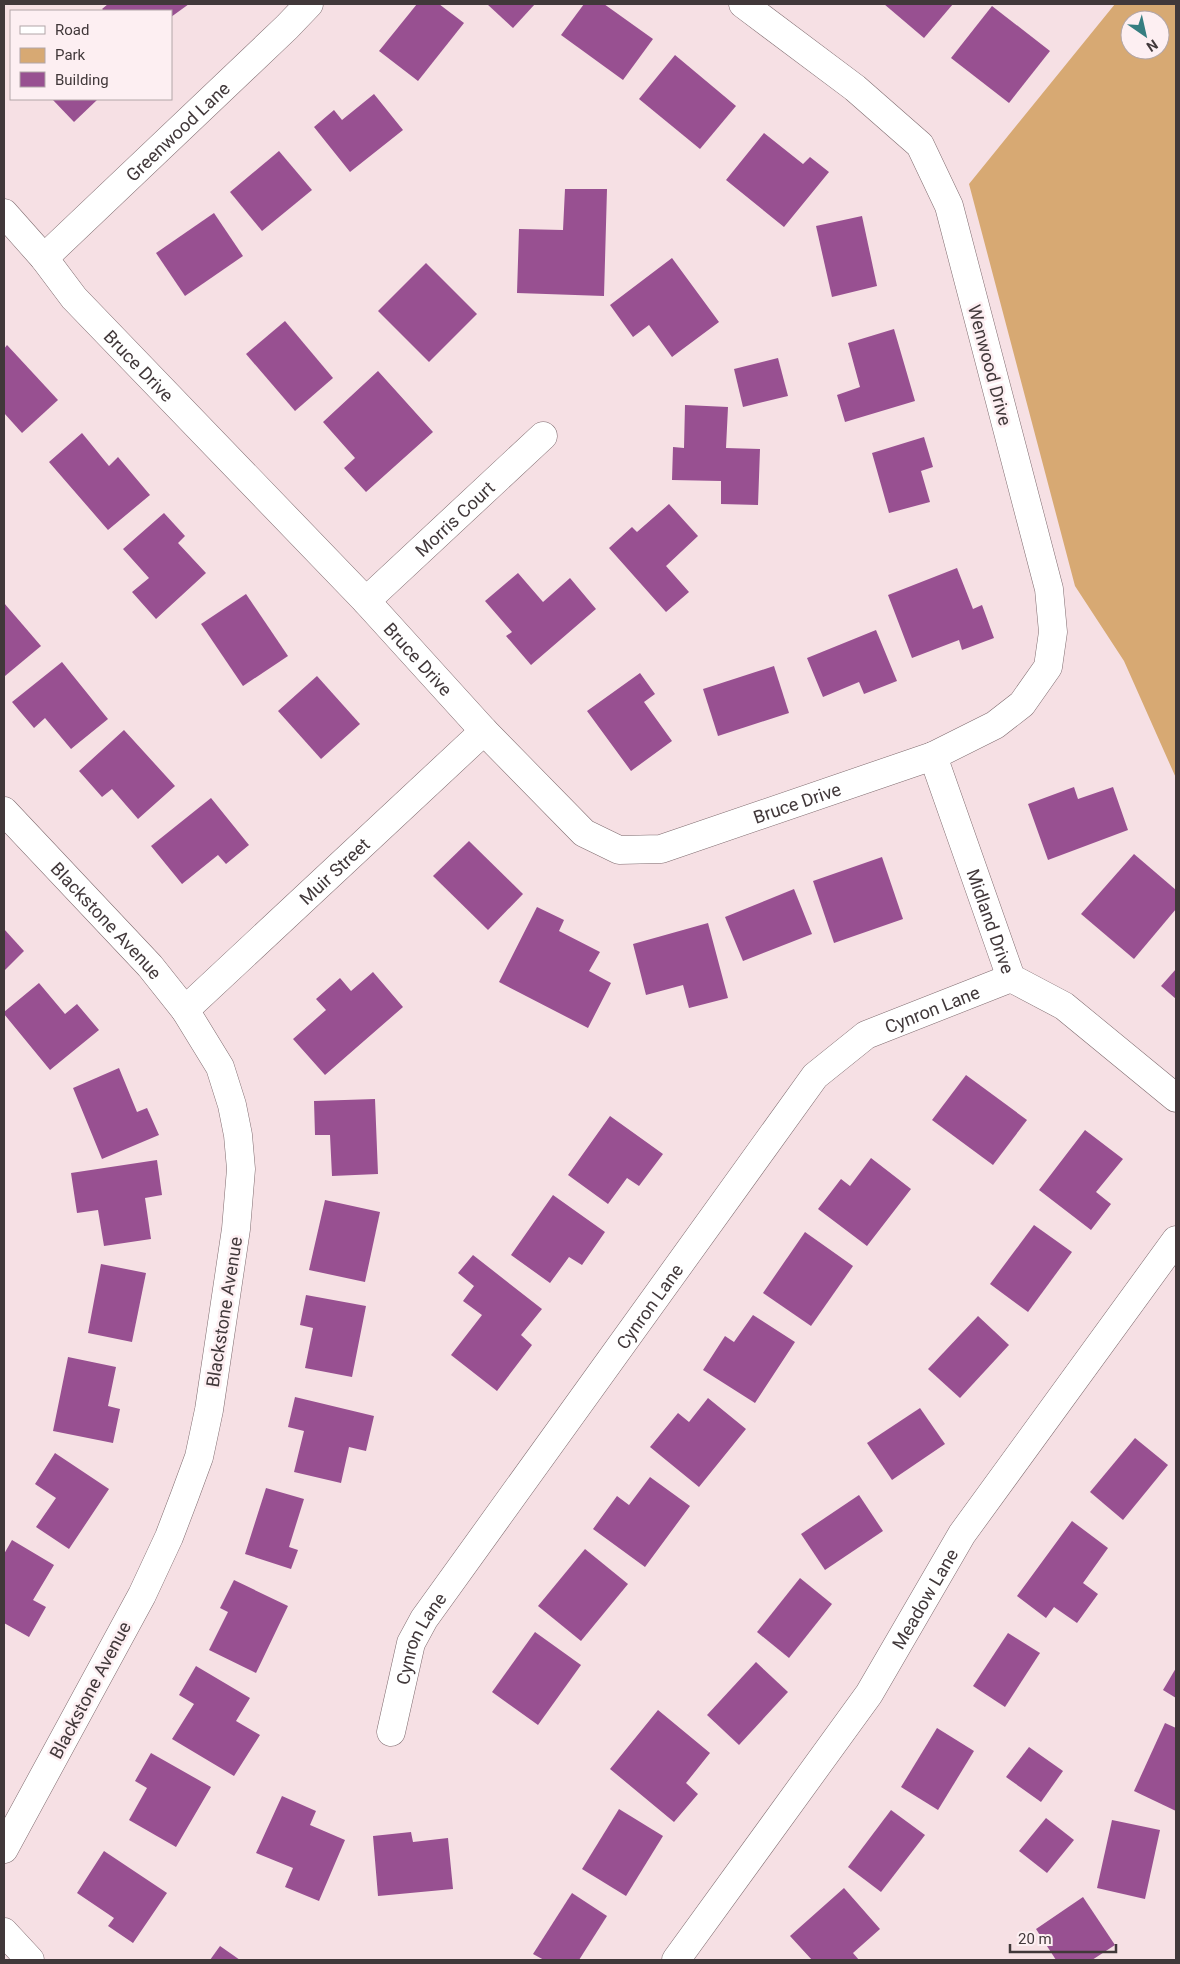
<svg xmlns="http://www.w3.org/2000/svg" width="1180" height="1964" font-family="Roboto,sans-serif">
	<style>
		.green { fill: #d7a973; fill-rule: evenodd }
		.building { fill: #985091 }
		.lines { fill: none; stroke-linecap: round; stroke-linejoin: round }
		.street-casing { stroke: #7f6b6f; stroke-width: 29 }
		.street { stroke: #fff; stroke-width: 28 }
		.labels { text-anchor: middle; dominant-baseline: central; stroke-width: 5; stroke-linejoin: round; paint-order: stroke }
		.street-label { font-size: 18px; fill: #41383a; stroke: #fdeff2 }
	</style>
	<rect width="100%" height="100%" fill="#f6e0e4"/>
	<path class="green" d="M1115 4H1176V778L1124 661 1075 586 969 184ZM1130 20H1160V50H1130Z"/>
	<g class="building">
		<path d="M108 4H189L171 17V11H104L102 9Z"/>
		<path d="M417 4H439L464 23 418 81 379 51Z"/>
		<path d="M487 4H535L513 28Z"/>
		<path d="M584 4H604L653 39 623 80 561 35Z"/>
		<path d="M884 4H953L924 38Z"/>
		<path d="M992 6 1050 51 1009 103 951 58Z"/>
		<path d="M675 55 736 106 700 149 639 99Z"/>
		<path d="M374 94 403 130 350 172 314 127 334 110 342 120Z"/>
		<path d="M52 99H98L74 122Z"/>
		<path d="M764 133 803 164 810 157 829 172 784 227 726 180Z"/>
		<path d="M279 151 312 190 262 231 230 192Z"/>
		<path d="M565 189H607L604 296 517 293 519 229 563 230Z"/>
		<path d="M214 213 243 256 185 296 156 253Z"/>
		<path d="M862 216 877 286 832 297 816 226Z"/>
		<path d="M672 258 719 322 672 357 649 325 633 337 610 305Z"/>
		<path d="M426 263 477 314 429 362 378 311Z"/>
		<path d="M285 321 333 378 295 411 246 354Z"/>
		<path d="M894 329 915 401 845 422 837 395 860 387 848 343Z"/>
		<path d="M7 345 58 400 22 433 4 413V349Z"/>
		<path d="M778 358 788 396 743 407 734 369Z"/>
		<path d="M378 371 433 432 366 492 344 468 355 458 323 422Z"/>
		<path d="M685 405 728 407 726 448 760 449 758 505 721 504V481L672 480 673 447 684 448Z"/>
		<path d="M82 433 109 466 118 457 150 495 108 530 49 462Z"/>
		<path d="M924 437 933 467 921 471 930 502 889 513 872 453Z"/>
		<path d="M669 504 698 536 666 566 689 592 666 612 609 548 632 527 637 532Z"/>
		<path d="M164 513 185 536 178 543 206 573 156 619 132 592 149 578 123 549Z"/>
		<path d="M957 568 973 609 982 605 994 638 962 650 959 640 912 658 888 595Z"/>
		<path d="M518 573 543 602 570 578 596 609 531 665 506 636 512 632 485 601Z"/>
		<path d="M246 594 288 656 243 686 201 624Z"/>
		<path d="M4 603 41 646 5 676 4 674Z"/>
		<path d="M876 630 897 681 864 694 859 682 823 697 807 658Z"/>
		<path d="M62 662 108 719 71 749 45 718 34 728 12 702Z"/>
		<path d="M774 666 789 713 718 736 703 689Z"/>
		<path d="M640 673 655 694 644 702 672 741 631 771 587 711Z"/>
		<path d="M317 676 360 724 321 759 278 711Z"/>
		<path d="M124 730 175 786 138 819 112 789 102 797 79 771Z"/>
		<path d="M1074 787 1078 799 1113 787 1128 830 1048 860 1028 804Z"/>
		<path d="M211 798 249 845 226 864 218 855 182 884 151 846Z"/>
		<path d="M469 841 523 894 488 930 433 876Z"/>
		<path d="M1134 854 1176 890V909L1134 959 1081 914Z"/>
		<path d="M882 857 903 919 834 943 813 881Z"/>
		<path d="M794 889 812 934 743 961 725 917Z"/>
		<path d="M537 907 564 920 559 931 600 952 589 971 611 983 588 1028 499 982Z"/>
		<path d="M708 923 728 998 689 1008 683 985 646 995 633 944Z"/>
		<path d="M4 929 24 951 4 971Z"/>
		<path d="M1176 969V999L1161 986Z"/>
		<path d="M373 972 403 1007 325 1075 293 1039 326 1010 316 999 340 978 351 991Z"/>
		<path d="M39 983 65 1014 77 1004 99 1030 50 1070 4 1014V1012Z"/>
		<path d="M119 1068 137 1112 147 1108 159 1135 102 1159 73 1088Z"/>
		<path d="M966 1075 1027 1120 993 1165 932 1120Z"/>
		<path d="M375 1099 378 1174 332 1176 330 1135H315L314 1101Z"/>
		<path d="M610 1116 663 1154 639 1186 627 1178 608 1204 568 1175Z"/>
		<path d="M1085 1130 1123 1159 1096 1192 1111 1204 1091 1230 1039 1190Z"/>
		<path d="M871 1158 911 1189 867 1246 818 1209 841 1179 850 1186Z"/>
		<path d="M157 1160 162 1195 145 1198 151 1239 104 1246 98 1210 77 1213 71 1173Z"/>
		<path d="M553 1195 605 1232 582 1265 569 1257 550 1283 511 1255Z"/>
		<path d="M325 1200 380 1212 365 1282 309 1270Z"/>
		<path d="M1034 1225 1072 1252 1028 1312 990 1284Z"/>
		<path d="M805 1232 853 1266 811 1326 763 1293Z"/>
		<path d="M473 1255 542 1309 521 1335 532 1345 497 1391 451 1355 482 1315 463 1301 474 1286 458 1273Z"/>
		<path d="M101 1264 146 1273 132 1342 88 1333Z"/>
		<path d="M306 1295 366 1306 352 1377 305 1368 313 1328 300 1325Z"/>
		<path d="M753 1315 795 1342 755 1403 703 1370 725 1336 734 1342Z"/>
		<path d="M978 1316 1009 1345 960 1398 928 1369Z"/>
		<path d="M68 1357 116 1367 108 1406 120 1409 113 1443 53 1431Z"/>
		<path d="M295 1397 374 1416 366 1451 349 1447 341 1483 294 1472 304 1431 288 1427Z"/>
		<path d="M708 1398 746 1429 699 1487 650 1447 678 1413 689 1422Z"/>
		<path d="M920 1408 945 1444 892 1480 867 1443Z"/>
		<path d="M1135 1438 1168 1465 1123 1520 1090 1492Z"/>
		<path d="M55 1453 109 1489 69 1549 36 1527 56 1498 35 1484Z"/>
		<path d="M650 1477 690 1506 645 1567 593 1529 617 1496 629 1505Z"/>
		<path d="M266 1488 304 1499 289 1547 298 1550 291 1569 245 1554Z"/>
		<path d="M859 1495 883 1531 825 1570 801 1534Z"/>
		<path d="M1072 1521 1108 1548 1083 1583 1098 1594 1077 1623 1054 1607 1046 1618 1017 1596Z"/>
		<path d="M12 1540 54 1565 33 1600 46 1607 29 1637 4 1623V1554Z"/>
		<path d="M585 1549 628 1584 581 1641 538 1606Z"/>
		<path d="M800 1578 832 1604 789 1658 757 1632Z"/>
		<path d="M234 1580 288 1606 256 1673 209 1650 228 1612 220 1608Z"/>
		<path d="M535 1632 581 1665 538 1725 492 1692Z"/>
		<path d="M1008 1633 1040 1653 1005 1707 973 1686Z"/>
		<path d="M756 1662 788 1692 739 1745 707 1715Z"/>
		<path d="M196 1666 250 1698 236 1721 260 1735 234 1776 172 1739 194 1704 179 1695Z"/>
		<path d="M1176 1668V1698L1163 1690Z"/>
		<path d="M658 1710 710 1753 686 1783 698 1794 674 1822 610 1769Z"/>
		<path d="M1165 1723 1176 1728V1811L1134 1791Z"/>
		<path d="M937 1728 974 1751 938 1810 901 1787Z"/>
		<path d="M1029 1747 1063 1771 1041 1802 1006 1777Z"/>
		<path d="M151 1753 211 1787 176 1847 129 1820 147 1788 135 1781Z"/>
		<path d="M282 1796 316 1811 310 1825 345 1840 319 1901 285 1887 293 1868 256 1853Z"/>
		<path d="M619 1809 663 1836 626 1896 582 1869Z"/>
		<path d="M891 1810 925 1835 881 1892 848 1867Z"/>
		<path d="M1046 1818 1074 1840 1047 1873 1019 1851Z"/>
		<path d="M1112 1820 1160 1830 1145 1899 1097 1888Z"/>
		<path d="M411 1832 413 1842 448 1838 453 1889 378 1896 373 1836Z"/>
		<path d="M104 1851 167 1893 133 1943 108 1926 114 1918 77 1893Z"/>
		<path d="M844 1888 880 1929 853 1953 859 1960H812L790 1936Z"/>
		<path d="M572 1893 607 1916 579 1960H544L533 1954Z"/>
		<path d="M1083 1897 1115 1945 1092 1960H1056L1036 1929Z"/>
		<path d="M220 1946 240 1960H210Z"/>
	</g>
	<g class="lines">
		<defs>
			<g id="street">
				<path id="s1" d="M4 213 44 258 74 298 366 601 484 731 584 833 619 850 661 849 933 756 995 725 1022 704 1048 667 1053 632 1049 589 949 206 920 145 855 88 743 4"/>
				<path id="s2" d="M44 258 287 27 309 4"/>
				<path id="s3" d="M366 601 543 436"/>
				<path id="s4" d="M933 756 1011 978 1064 1006 1176 1098"/>
				<path id="s5" d="M4 811 150 966 185 1010 220 1067 232 1105 238 1135 241 1169 236 1229 209 1410 199 1457 185 1495 169 1537 142 1595 4 1849"/>
				<path id="s6" d="M185 1010 484 731"/>
				<path id="s7" d="M391 1732 411 1643 424 1619 815 1076 866 1035 1011 978"/>
				<path d="M4 1932 30 1960"/>
				<path id="s8" d="M676 1960 869 1694 962 1534 1176 1240"/>
			</g>
		</defs>
		<use href="#street" class="street-casing"/>
		<use href="#street" class="street"/>
	</g>
	<g class="labels">
		<g class="street-label">
			<text stroke="none"><textPath href="#s2" startOffset="184">Greenwood Lane</textPath></text>
			<text transform="translate(990 365) rotate(75)">Wenwood Drive</text>
			<text stroke="none"><textPath href="#s1" startOffset="204">Bruce Drive</textPath></text>
			<text stroke="none"><textPath href="#s3" startOffset="121">Morris Court</textPath></text>
			<text stroke="none"><textPath href="#s1" startOffset="609">Bruce Drive</textPath></text>
			<text stroke="none"><textPath href="#s1" startOffset="1074">Bruce Drive</textPath></text>
			<text stroke="none"><textPath href="#s6" startOffset="204">Muir Street</textPath></text>
			<text stroke="none"><textPath href="#s4" startOffset="175">Midland Drive</textPath></text>
			<text stroke="none"><textPath href="#s5" startOffset="150">Blackstone Avenue</textPath></text>
			<text stroke="none"><textPath href="#s7" startOffset="924">Cynron Lane</textPath></text>
			<text stroke="none"><textPath href="#s7" startOffset="504">Cynron Lane</textPath></text>
			<text transform="translate(224 1312) rotate(-81)">Blackstone Avenue</text>
			<text stroke="none"><textPath href="#s8" startOffset="439">Meadow Lane</textPath></text>
			<text stroke="none"><textPath href="#s7" startOffset="99">Cynron Lane</textPath></text>
			<text transform="translate(90 1690) rotate(-62)">Blackstone Avenue</text>
		</g>
	</g>
	<rect width="1180" height="1964" fill="none" stroke="#41383a" stroke-width="10"/>
	<rect x="10" y="10" width="162" height="90" fill="#fdeff2" stroke="#b2a6a8"/>
	<rect x="20" y="26" width="25" height="8" fill="#ffffff" stroke="#b2a6a8"/>
	<text x="55" y="35" font-size="15" fill="#41383a">Road</text>
	<rect x="20" y="48" width="25" height="15" fill="#d7a973" stroke="#b2a6a8"/>
	<text x="55" y="60" font-size="15" fill="#41383a">Park</text>
	<rect x="20" y="72" width="25" height="15" fill="#985091" stroke="#b2a6a8"/>
	<text x="55" y="85" font-size="15" fill="#41383a">Building</text>
	<g transform="translate(1145 35) rotate(146)"><circle r="24" fill="#fdeff2" stroke="#b2a6a8"/>
	<path d="M0-4L9 19L0 12L-9 19Z" fill="#367e81"/>
	<text y="-8" font-size="14" font-weight="bold" text-anchor="middle" fill="#41383a">N</text>
	</g>
	<path d="M1010 1944v8h106v-8" fill="none" stroke="#41383a" stroke-width="2.5"/>
	<text x="1018" y="1944" font-size="15" fill="#41383a" stroke="#fdeff2" stroke-width="4" paint-order="stroke">20 m</text>
</svg>
